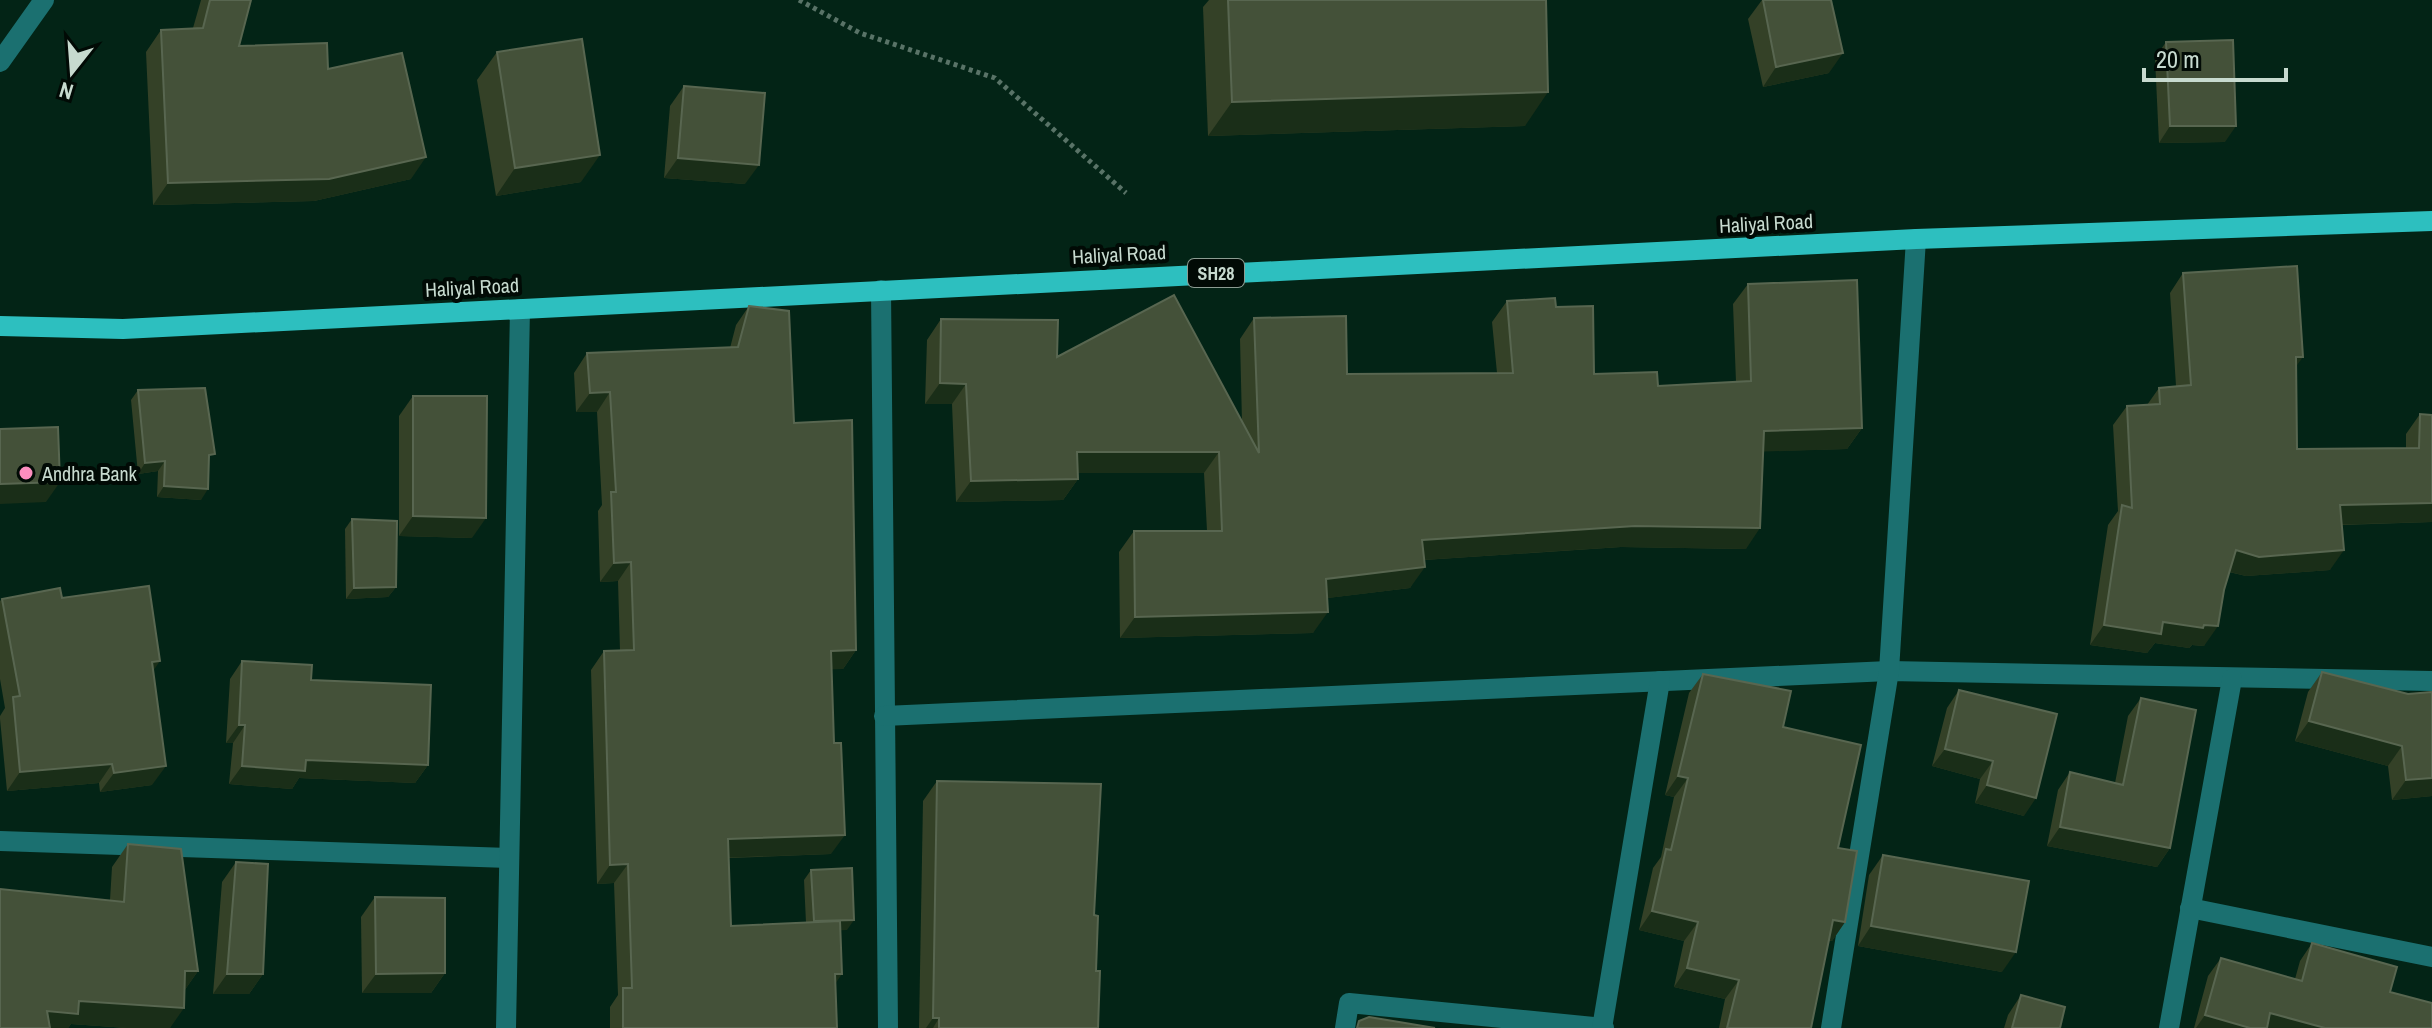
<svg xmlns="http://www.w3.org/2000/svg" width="2432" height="1028" font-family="'Archivo Narrow',sans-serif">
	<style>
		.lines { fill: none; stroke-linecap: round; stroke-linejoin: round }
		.path { stroke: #597367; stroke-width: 5; stroke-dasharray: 4 4; stroke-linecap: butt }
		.minor { stroke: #1b7070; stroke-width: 20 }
		.major { stroke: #2dbfbf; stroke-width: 20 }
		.wall { fill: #344127 }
		.shaded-wall { fill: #1a2e18 }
		.building { fill: #445139; stroke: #586650; stroke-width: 2 }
		.poi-dot { fill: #fd8ebf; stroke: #010a05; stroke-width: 3 }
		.labels { text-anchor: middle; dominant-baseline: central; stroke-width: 8; stroke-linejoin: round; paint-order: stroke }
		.shield { fill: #010a05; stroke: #8c9c92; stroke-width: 2 }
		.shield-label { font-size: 18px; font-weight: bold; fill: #c7dacf }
		.street-label { font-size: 20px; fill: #c7dacf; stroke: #010a05 }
		.poi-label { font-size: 20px; fill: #c7dacf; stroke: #010a05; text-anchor: start }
	</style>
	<rect width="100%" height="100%" fill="#032416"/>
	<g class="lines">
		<path class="path" d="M799 0 860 33 995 78 1126 193"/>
		<g class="minor">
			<path d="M0 62 44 0"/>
			<path d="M881 290 888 1028"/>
			<path d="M884 716 1889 671 2432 681"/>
			<path d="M0 841 509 858"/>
			<path d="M2190 908 2432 957"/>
			<path d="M506 1028 520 309"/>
			<path d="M1345 1028 1349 1003 1604 1028"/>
			<path d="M1602 1028 1660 681"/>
			<path d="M1831 1028 1889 671 1916 239"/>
			<path d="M2169 1028 2232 679"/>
		</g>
		<path class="major" d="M0 326 123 329 1916 239 2432 221"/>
	</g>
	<g class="wall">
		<path d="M201 0H251L239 46 328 69 411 179 314 201 153 205 146 52 161 30 193 28Z"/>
		<path d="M1209 0H1546L1525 126 1208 136 1203 7Z"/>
		<path d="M1762 0H1831L1829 73 1763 87 1748 19Z"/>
		<path d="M2166 42 2225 142 2159 143 2155 58Z"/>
		<path d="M497 52 581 182 496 196 477 80Z"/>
		<path d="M684 86 745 184 664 178 670 106Z"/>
		<path d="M2183 273 2296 367 2297 449 2406 448V434L2420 414 2432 522 2342 525 2330 570 2246 576 2229 572 2204 646 2192 645 2189 648 2155 643 2147 653 2090 645 2108 525 2118 511 2113 425 2127 406 2147 405 2159 388 2176 386 2170 293Z"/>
		<path d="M1748 284 1862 428 1847 449 1763 451 1746 549 1621 547 1424 560 1410 588 1327 598 1313 633 1120 638 1119 552 1134 531H1207L1204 473H1078V479L1063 500 956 502 952 404H925L927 340 941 319 1057 357 1242 423 1240 339 1254 318 1347 374 1497 373 1492 322 1507 301 1556 307 1594 374 1658 386 1736 382 1733 304Z"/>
		<path d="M749 306 794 423 856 650 843 669H832L831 854 729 858 731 926 806 923 804 880 811 870 847 930H841L835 985 837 1028H610V1007L618 995 614 883 597 884 591 670 604 651H620L618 581 600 582 598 511 602 505 597 412H576L574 373 587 353 730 348 736 325Z"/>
		<path d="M138 390 209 462 201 500 157 497 158 471 138 474 131 400Z"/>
		<path d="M413 396 472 538 399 536V416Z"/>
		<path d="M352 519 396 587 388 597 346 599 345 529Z"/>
		<path d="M62 598 153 671 152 785 100 792 99 783 7 791 0 719V716L5 708 0 679V601L2 599Z"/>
		<path d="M242 661 311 680 428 765 415 783 299 778 292 789 229 784 233 743H226L230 679Z"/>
		<path d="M2322 672 2408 694 2432 692V796L2392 800 2388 766 2295 741 2308 692Z"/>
		<path d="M1703 674 1783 727 1838 848 1845 922 1832 941H1829L1811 1028H1719L1725 999 1674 987 1684 941 1639 930 1653 868 1661 857 1674 797 1665 795 1689 693Z"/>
		<path d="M1959 690 2024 816 1975 803 1980 779 1932 766 1947 708Z"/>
		<path d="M2141 698 2170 848 2157 867 2047 846 2058 790 2070 772 2115 783 2128 716Z"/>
		<path d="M937 781 1094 915 1098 1028H919L923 801Z"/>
		<path d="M128 844 198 971 184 991 170 1028H127L71 1024 68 1028H0L110 900 112 867Z"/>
		<path d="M1883 855 2002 972 1858 946 1869 875Z"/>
		<path d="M236 862 263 974 249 994H213L222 882Z"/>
		<path d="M375 897 445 973 431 993H362L361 917Z"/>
		<path d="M2312 943 2390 992 2432 1028H2194L2208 976 2221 958 2295 979 2300 961Z"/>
		<path d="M2021 995 2060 1028H2004L2008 1015Z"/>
	</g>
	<g class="shaded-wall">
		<path d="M1843 53 1829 73 1763 87 1776 67Z"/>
		<path d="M1548 92 1525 126 1208 136 1232 102Z"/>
		<path d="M2170 126H2236L2225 142 2159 143Z"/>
		<path d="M600 155 581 182 496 196 515 168Z"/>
		<path d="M426 157 411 179 314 201 153 205 168 183Z"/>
		<path d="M678 158 759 165 745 184 664 178Z"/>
		<path d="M2296 357H2303L2289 376Z"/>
		<path d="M940 383 966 384 952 404H925Z"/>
		<path d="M610 392 597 412H576L590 393Z"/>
		<path d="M1862 428 1847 449 1750 452 1764 431Z"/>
		<path d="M1077 452H1219L1204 473H1062Z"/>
		<path d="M165 461 158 471 138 474 145 463Z"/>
		<path d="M1078 479 1063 500 956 502 971 481Z"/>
		<path d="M60 482 46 502 0 504V484Z"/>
		<path d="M164 486 208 489 201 500 157 497Z"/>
		<path d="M2432 503V522L2326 525 2340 505Z"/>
		<path d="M413 516 486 518 472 538 399 536Z"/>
		<path d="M1635 526 1760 528 1746 549 1621 547 1407 561 1422 540Z"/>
		<path d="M2236 550H2344L2330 570 2246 576 2222 570Z"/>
		<path d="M631 562 618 581 600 582 614 563Z"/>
		<path d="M1425 567 1410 588 1312 600 1326 579Z"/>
		<path d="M396 587 388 597 346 599 354 588Z"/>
		<path d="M1328 612 1313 633 1120 638 1135 617Z"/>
		<path d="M2163 622 2218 626 2204 646 2192 645 2189 648 2155 643 2147 653 2090 645 2104 625Z"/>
		<path d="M856 650 843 669 818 670 831 651Z"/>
		<path d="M160 661 147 680 152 662Z"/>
		<path d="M2309 721 2402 746 2388 766 2295 741Z"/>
		<path d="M239 725H245L233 743H226Z"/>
		<path d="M1945 749 1993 761 1980 779 1932 766Z"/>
		<path d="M306 760 428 765 415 783 299 778 292 789 229 784 242 766Z"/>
		<path d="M112 764 99 783 7 791 20 772Z"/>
		<path d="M166 766 152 785 100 792 114 773Z"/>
		<path d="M1678 776 1688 778 1674 797 1665 795Z"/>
		<path d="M2432 778V796L2392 800 2406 780Z"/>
		<path d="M1987 785 2036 798 2024 816 1975 803Z"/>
		<path d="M2060 827 2170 848 2157 867 2047 846Z"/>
		<path d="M845 835 831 854 715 858 728 839Z"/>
		<path d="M628 864 614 883 597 884 610 865Z"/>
		<path d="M1652 911 1698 922 1684 941 1639 930Z"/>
		<path d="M854 920 847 930 807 932 814 921Z"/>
		<path d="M1833 920 1845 922 1832 941 1820 939Z"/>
		<path d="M1871 926 2016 952 2002 972 1858 946Z"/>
		<path d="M1687 968 1739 980 1725 999 1674 987Z"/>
		<path d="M185 971H198L182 994Z"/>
		<path d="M445 973 431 993H362L376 974Z"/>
		<path d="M227 974H263L249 994H213Z"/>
		<path d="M835 974H842L829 993Z"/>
		<path d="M79 1001 184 1008 170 1028H127L71 1024 68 1028H35L47 1011Z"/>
		<path d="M2270 1013 2325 1028H2260Z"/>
		<path d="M2205 1015 2250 1028H2196Z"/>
		<path d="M933 1018H939L933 1028H926Z"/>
	</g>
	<g class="building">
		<path d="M210 0H251L239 46 327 43 328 69 402 53 426 157 329 179 168 183 161 30 203 28Z"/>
		<path d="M1228 0H1546L1548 92 1232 102Z"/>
		<path d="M1763 0H1831L1843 53 1776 67Z"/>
		<path d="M582 39 600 155 515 168 497 52Z"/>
		<path d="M2233 40 2236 126H2170L2166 42Z"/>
		<path d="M684 86 765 93 759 165 678 158Z"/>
		<path d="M2297 266 2303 357H2296L2297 449 2419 448 2420 414 2432 415V503L2340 505 2344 550 2259 557 2236 550 2224 590 2218 626 2204 625 2203 628 2163 622 2161 634 2104 625 2122 505 2132 508 2127 406 2160 404 2159 388 2191 385 2183 273Z"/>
		<path d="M1857 280 1862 428 1764 431 1760 528 1635 526 1422 540 1425 567 1326 579 1328 612 1135 617 1134 531H1222L1219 452H1077L1078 479 971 481 966 384 940 383 941 319 1058 320 1057 357 1174 295 1259 453 1254 318 1346 316 1347 374 1513 373 1507 301 1555 298 1556 307 1593 306 1594 374 1657 372 1658 386 1751 381 1748 284Z"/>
		<path d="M749 306 789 311 794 423 852 420 856 650 831 651 834 743H841L845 835 728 839 731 926 840 921 842 974H835L837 1028H623V988H632L628 864 610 865 604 651 634 650 631 562 614 563 611 492H616L610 392 590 393 587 353 738 347Z"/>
		<path d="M205 388 215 454 209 455 208 489 164 486 165 461 145 463 138 390Z"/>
		<path d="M413 396H487L486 518 413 516Z"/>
		<path d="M58 427 60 482 0 484V429Z"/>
		<path d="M352 519 397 521 396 587 354 588Z"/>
		<path d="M149 586 160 661 152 662 166 766 114 773 112 764 20 772 13 697 20 696 2 599 60 588 62 598Z"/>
		<path d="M242 661 312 665 311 680 431 685 428 765 306 760 305 771 242 766 245 725H239Z"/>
		<path d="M2322 672 2408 694 2432 692V778L2406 780 2402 746 2309 721Z"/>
		<path d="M1703 674 1791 691 1783 727 1861 745 1838 848 1857 851 1845 922 1833 920 1811 1028H1727L1739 980 1687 968 1698 922 1652 911 1666 849 1671 850 1688 778 1678 776Z"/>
		<path d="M1959 690 2057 714 2036 798 1987 785 1993 761 1945 749Z"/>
		<path d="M2141 698 2196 710 2170 848 2060 827 2070 772 2123 785Z"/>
		<path d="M937 781 1101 784 1094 915 1098 916 1096 971H1100L1098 1028H939V1018H933Z"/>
		<path d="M128 844 181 849 198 971H185L184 1008 79 1001 78 1014 47 1011 50 1028H0V889L124 902Z"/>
		<path d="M1883 855 2029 881 2016 952 1871 926Z"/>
		<path d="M236 862 268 864 263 974H227Z"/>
		<path d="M852 868 854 920 814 921 811 870Z"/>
		<path d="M375 897 445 898V973L376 974Z"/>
		<path d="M2312 943 2397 967 2390 992 2432 1003V1028H2325L2270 1013 2267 1028H2250L2205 1015 2221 958 2302 981Z"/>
		<path d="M2021 995 2065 1007 2060 1028H2012Z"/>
		<path d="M1369 1017 1435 1028H1357L1359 1021Z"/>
	</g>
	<circle class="poi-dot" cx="26" cy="473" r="8"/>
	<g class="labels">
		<rect class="shield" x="1188" y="259" width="56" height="28" rx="6"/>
		<g class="shield-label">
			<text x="1216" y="273">SH28</text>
		</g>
		<g class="street-label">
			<text transform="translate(1766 223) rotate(-3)">Haliyal Road</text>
			<text transform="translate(1119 254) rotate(-3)">Haliyal Road</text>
			<text transform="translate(472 287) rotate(-3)">Haliyal Road</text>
		</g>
		<g class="poi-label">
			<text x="42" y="473">Andhra Bank</text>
		</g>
	</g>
	<g transform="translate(72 72) rotate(197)" stroke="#010a05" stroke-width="6" paint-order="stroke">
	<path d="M0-6L14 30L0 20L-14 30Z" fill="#c7dacf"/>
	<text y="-12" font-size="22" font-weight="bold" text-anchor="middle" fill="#c7dacf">N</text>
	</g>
	<path d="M2144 68v12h142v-12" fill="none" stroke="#c7dacf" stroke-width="4"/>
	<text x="2156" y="68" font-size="24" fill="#c7dacf" stroke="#010a05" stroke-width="6" paint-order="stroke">20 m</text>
</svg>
